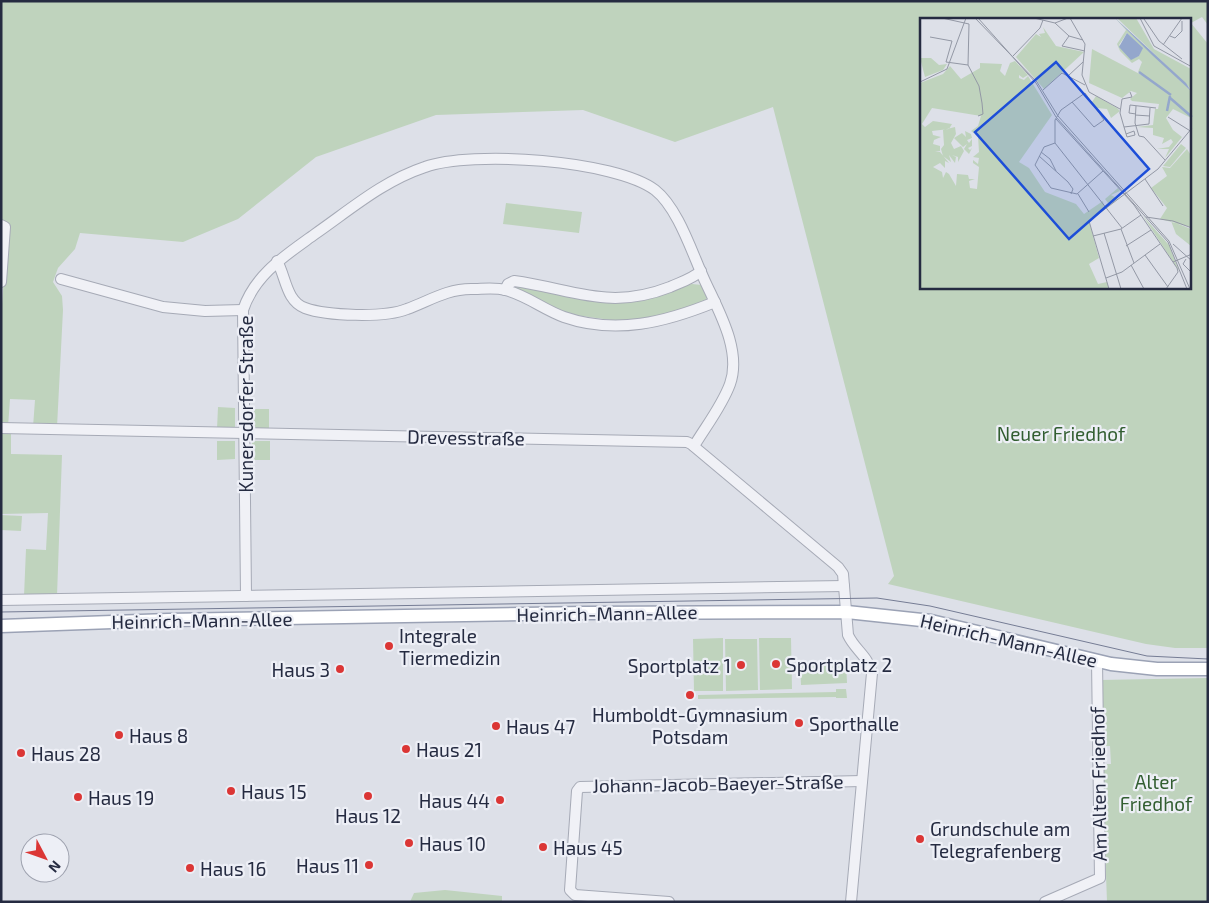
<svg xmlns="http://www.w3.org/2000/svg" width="1209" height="903" font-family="'Exo 2',sans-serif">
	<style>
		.green { fill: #bfd3bd; fill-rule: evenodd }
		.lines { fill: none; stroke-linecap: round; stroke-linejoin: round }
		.minor-casing { stroke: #a6aab6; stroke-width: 12 }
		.major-casing { stroke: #9ba2b5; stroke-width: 15 }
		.minor { stroke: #f0f1f6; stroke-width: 10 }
		.major { stroke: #fff; stroke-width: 12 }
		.tram { stroke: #757c94; stroke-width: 1 }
		.poi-dot { fill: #db3635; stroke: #edeff6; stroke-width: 2 }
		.labels { text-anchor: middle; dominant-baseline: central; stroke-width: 4.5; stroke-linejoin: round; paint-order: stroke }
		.street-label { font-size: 19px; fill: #252b41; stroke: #edeff6 }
		.park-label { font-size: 19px; fill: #325e31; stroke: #edeff6 }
		.poi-label { font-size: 19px; fill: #252b41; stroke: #edeff6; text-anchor: start }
		.inset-river { fill: none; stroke: #94a7cc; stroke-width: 2.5 }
		.inset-road { fill: none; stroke: #9398a5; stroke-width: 1 }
		.view { fill: #1d4ed8; fill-opacity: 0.15; stroke: #1d4ed8; stroke-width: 2.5 }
		.inset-edge { fill: none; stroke: #252b41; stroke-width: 2.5 }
	</style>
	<rect width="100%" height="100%" fill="#dde0e8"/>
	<g class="green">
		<path d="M1 1H1208V25L1202 17 1191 23 1208 44V648H1175L1146 644 888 584 894 576 773 107 675 142 583 110 436 115 316 157 238 219 183 242 80 233 75 249 58 268 53 282 62 296 63 310 57 427H33L35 400 10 399 8 427H1V317L8 227 1 223ZM922 19H1190V288H922Z"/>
		<path d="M506 203 582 212 579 233 503 224Z"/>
		<path d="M692 284 702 285 708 295 705 303 633 323 567 314 514 292 516 285 600 302 658 293Z"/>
		<path d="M218 407 235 408V429H217Z"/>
		<rect x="252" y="409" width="17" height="20"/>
		<path d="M1 430H11V454L62 455 57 596H24L26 549 46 550 48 513 1 514Z"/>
		<path d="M217 441H235V459L217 460Z"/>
		<rect x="252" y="441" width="18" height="19"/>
		<path d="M1 515 22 516 21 531 1 530Z"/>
		<path d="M723 638V691H694L693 639Z"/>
		<path d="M759 638H791L792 689 760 690Z"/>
		<path d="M725 639H757L758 690 726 691Z"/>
		<path d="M846 661 847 683 801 685 800 662Z"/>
		<path d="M1208 678V902H1107L1102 764H1111L1110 746H1102L1100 680Z"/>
		<path d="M836 689H846L847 698H836V697L698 699V695L836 692Z"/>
		<path d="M445 890 502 896V902H410L414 893Z"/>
	</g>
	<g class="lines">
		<defs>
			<g id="minor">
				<path d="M1 225 5 227 1 282"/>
				<path d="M277 261C286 277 286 301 305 308 327 316 385 318 407 309 429 301 447 289 471 289 482 289 496 287 505 290 526 295 544 310 564 317 616 335 666 322 715 302"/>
				<path d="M61 279 163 307 205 311 243 310"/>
				<path d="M505 290 508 284 514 281C573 289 609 311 670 287 681 282 692 279 701 271"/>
				<path d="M1 428 687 442 691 444 838 567 843 574 848 635C855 650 868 656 872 673L851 902"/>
				<path d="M246 596 243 310C255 274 286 255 315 234 351 209 383 181 425 167 471 150 615 160 655 190 678 208 692 253 704 279 718 310 742 350 730 384 722 406 706 426 694 446"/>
				<path d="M1 600 844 586"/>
				<path d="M669 902 575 895 570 890 577 791 580 787 862 781"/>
				<path d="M1045 902 1100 878 1097 661"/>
			</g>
			<path id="major" d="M1 626 168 620 584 613 847 612 931 621 1111 664 1157 669H1208"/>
		</defs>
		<use href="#minor" class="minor-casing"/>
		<use href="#major" class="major-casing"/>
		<use href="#minor" class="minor"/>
		<use href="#major" class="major"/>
		<path class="tram" d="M1 612 877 598 930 606 1147 656 1208 659"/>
	</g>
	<g class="poi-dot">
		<circle cx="389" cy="646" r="5"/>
		<circle cx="776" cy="664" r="5"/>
		<circle cx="741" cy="665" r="5"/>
		<circle cx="340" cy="669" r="5"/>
		<circle cx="690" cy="695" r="5"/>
		<circle cx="799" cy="723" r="5"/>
		<circle cx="496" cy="726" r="5"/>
		<circle cx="119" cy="735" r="5"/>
		<circle cx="406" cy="749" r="5"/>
		<circle cx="21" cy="753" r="5"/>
		<circle cx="231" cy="791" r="5"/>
		<circle cx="368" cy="796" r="5"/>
		<circle cx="78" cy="797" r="5"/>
		<circle cx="500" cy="800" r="5"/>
		<circle cx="920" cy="839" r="5"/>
		<circle cx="409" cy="843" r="5"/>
		<circle cx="543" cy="847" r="5"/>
		<circle cx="369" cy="865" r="5"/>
		<circle cx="190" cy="868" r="5"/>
	</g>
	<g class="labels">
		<g class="street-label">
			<text transform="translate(245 404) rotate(-90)">Kunersdorfer Straße</text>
			<text transform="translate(466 437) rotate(1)">Drevesstraße</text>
			<text transform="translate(607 613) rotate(-1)">Heinrich-Mann-Allee</text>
			<text transform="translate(202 620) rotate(-1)">Heinrich-Mann-Allee</text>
			<text transform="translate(1009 640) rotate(13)">Heinrich-Mann-Allee</text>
			<text transform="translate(718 783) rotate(-1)">Johann-Jacob-Baeyer-Straße</text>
			<text transform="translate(1098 784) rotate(-91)">Am Alten Friedhof</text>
		</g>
		<g class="park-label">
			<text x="1061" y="433">Neuer Friedhof</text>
			<text x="1156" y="781">Alter<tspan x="1156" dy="22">Friedhof</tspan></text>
		</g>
		<g class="poi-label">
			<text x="399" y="635">Integrale<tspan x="399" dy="22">Tiermedizin</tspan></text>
			<text x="786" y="664">Sportplatz 2</text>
			<text x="731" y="665" text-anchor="end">Sportplatz 1</text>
			<text x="330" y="669" text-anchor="end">Haus 3</text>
			<text x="690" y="714" text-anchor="middle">Humboldt-Gymnasium<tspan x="690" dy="22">Potsdam</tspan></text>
			<text x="809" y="723">Sporthalle</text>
			<text x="506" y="726">Haus 47</text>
			<text x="129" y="735">Haus 8</text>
			<text x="416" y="749">Haus 21</text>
			<text x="31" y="753">Haus 28</text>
			<text x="241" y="791">Haus 15</text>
			<text x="88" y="797">Haus 19</text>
			<text x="490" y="800" text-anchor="end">Haus 44</text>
			<text x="368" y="815" text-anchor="middle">Haus 12</text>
			<text x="930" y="828">Grundschule am<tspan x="930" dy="22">Telegrafenberg</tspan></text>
			<text x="419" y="843">Haus 10</text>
			<text x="553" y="847">Haus 45</text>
			<text x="359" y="865" text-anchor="end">Haus 11</text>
			<text x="200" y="868">Haus 16</text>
		</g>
	</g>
	<g transform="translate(920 18)">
		<rect width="271" height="271" fill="#dde0e8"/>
		<path d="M195 0 271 73V100L253 91 246 100 253 112 262 119 245 140 249 131H237L249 129 253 124 251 121 242 126 244 120 233 117V110L217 109 233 107 235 91H238L239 86 212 83 210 81 217 75 211 73 202 80 169 65 172 31 235 64 218 54 222 44 219 41 212 45 200 33 197 26 206 12ZM207 15 222 30 219 38 214 40 199 27ZM197 0H216L234 31 271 51V71ZM123 9 136 28 164 34 124 71 96 39 116 16 121 19 119 16 125 15ZM0 40H11L19 47 27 46 23 52 5 59ZM95 43 108 57 103 60 99 57V60L104 62 108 58 132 97 99 144 109 150 125 174 156 186 164 196 183 183 184 189 188 185 185 181 198 170 200 173 191 177 198 181 169 203 179 240 169 246 178 266 187 264 189 271H0V65L23 56 30 48 41 61 60 50V45L82 46 80 53 85 58 90 45ZM12 90 61 98 58 108 51 113 58 118 59 134 53 139 59 140 58 146 53 142V145L59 149 57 171 50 170 49 163 55 161H49L48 157 37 156 36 168 29 156 26 154 23 160 22 154 13 149 20 145 25 150V143L29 145 20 134H15L20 133V128L13 126 14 122 21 119 13 117 12 113 29 111 32 106 13 103 5 109 2 106ZM176 78 197 90 200 93 191 100 187 91 177 90 172 84ZM35 109 36 116 31 125 34 131 41 128 44 133 38 144V139L32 137 36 139 35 145 29 137 31 144 23 138 21 131 24 127 23 112ZM45 113 51 116 52 120 47 122 49 125 52 121V128L48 130 50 132 52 130 49 136 44 131 47 126 43 129 34 120 42 115 46 119ZM261 126 266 130 250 149 243 148ZM267 131 272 139 271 209 240 201 247 190 231 170 247 158 242 149 250 150ZM223 198 249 227 259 253ZM251 203 271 211V228L256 216Z" fill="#bfd3bd" fill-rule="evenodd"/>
		<path d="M195 0 266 65 271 73 232 37ZM207 15 223 30 219 38 211 42 199 29Z" fill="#94a7cc"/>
		<path class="inset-river" d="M219 54 251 77M249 79 272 99M247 93 250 78"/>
		<path class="inset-road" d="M22 0 49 6 48 47 59 68 62 85 63 96 58 98M55 0 117 64 138 98 249 223 270 271M58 0 116 65 136 99 248 224 267 271M114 0 135 5 148 0M150 0 165 26 162 57 169 74 200 91M220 0 234 28 272 49M224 1 239 23 262 41M135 5 149 18 163 22M149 18 142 28 165 33M250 18 255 20 262 13V3M10 19 32 23 26 44 48 47M243 27 262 0M93 38 120 10 123 2M148 58 163 44M0 64 27 51 46 0M123 72 142 55 165 67M152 84 174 109 184 102 165 75 141 92 135 102V125L202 210M216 88 215 105 219 118 224 119 245 142M216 96 209 95 210 87 236 90M215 97 230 98M248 99 272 114M136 101 214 187 257 250 258 254 246 271M204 109 229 106 230 90M206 116 214 113 215 117 207 119 204 109 200 95 202 81 212 79 210 74M135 125 124 129 115 147 131 170 157 176 183 153M121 134 130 141 136 153M119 138 148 164 153 171 151 176M225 161 243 188M158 176 169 194M226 199 253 203 272 210M201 211 214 245M184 215 201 271M173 218 201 211 221 197M253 226 272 243M206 228 231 212M225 237 248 269M266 241 263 246 272 255M253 244 272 236M211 247 224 271M186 260 202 254 240 226M189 271 169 203 238 151 272 110"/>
		<path class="view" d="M136 44 229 151 149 221 55 114Z"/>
		<rect width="271" height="271" class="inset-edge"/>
	</g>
	<rect width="1209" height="903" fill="none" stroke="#252b41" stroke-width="5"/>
	<g transform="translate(45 858) rotate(131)"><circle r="24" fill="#edeff6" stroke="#9da1ae"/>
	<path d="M0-4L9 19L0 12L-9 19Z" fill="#db3635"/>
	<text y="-8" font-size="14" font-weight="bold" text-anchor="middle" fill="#252b41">N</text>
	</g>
</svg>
